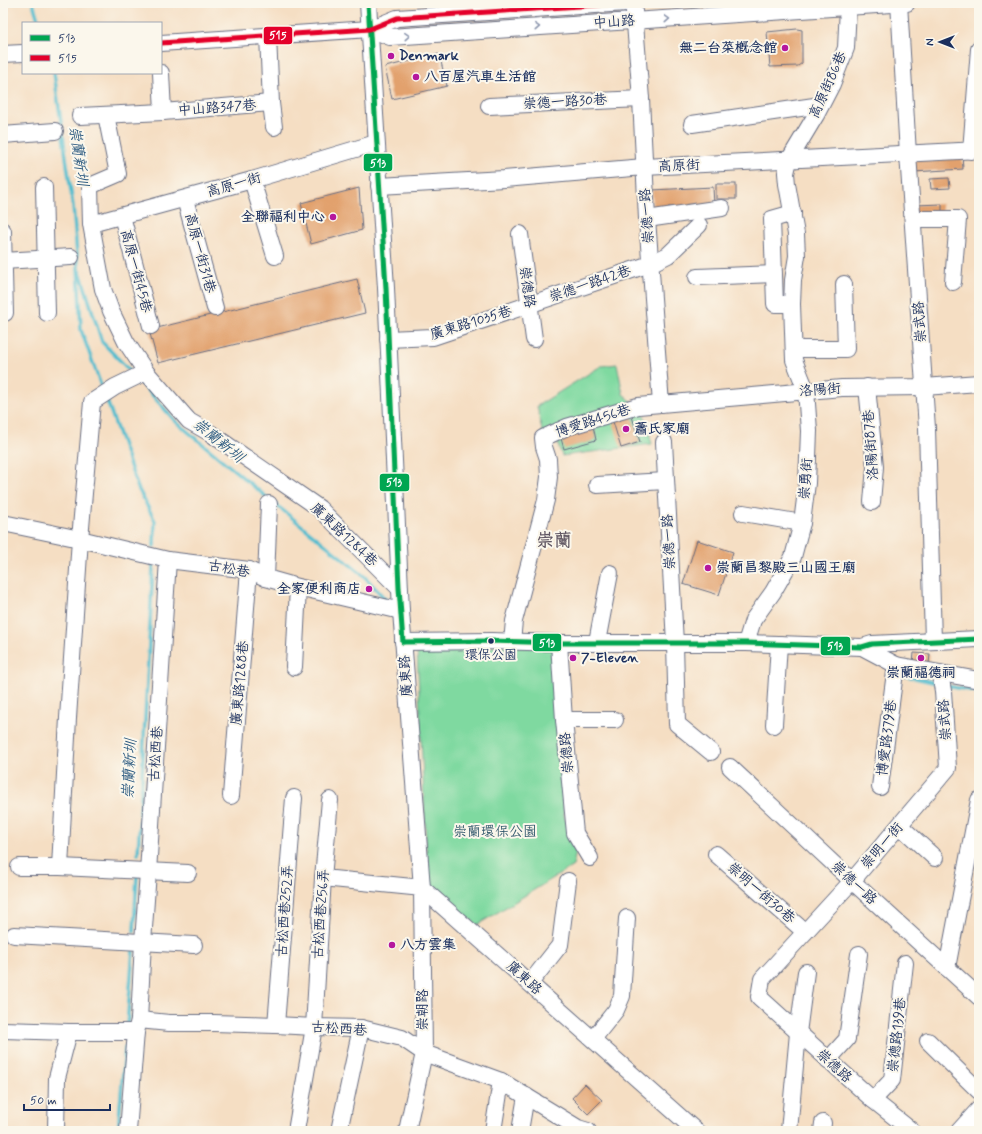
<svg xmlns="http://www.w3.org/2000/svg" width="982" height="1134" font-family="Mynerve,'LXGW WenKai TC',sans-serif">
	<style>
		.green { fill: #7fd9a0; stroke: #4d847f; fill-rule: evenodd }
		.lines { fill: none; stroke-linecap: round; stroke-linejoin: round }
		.stream { stroke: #52bdcf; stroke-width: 3.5 }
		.building { fill: #e2a16d }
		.minor-casing { stroke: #676c81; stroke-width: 18 }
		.minor { stroke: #fff; stroke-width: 16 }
		.bus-1-casing { stroke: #fbf7ec; stroke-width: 8 }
		.bus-2-casing { stroke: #fbf7ec; stroke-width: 8 }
		.bus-1 { stroke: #00a651; stroke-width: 5 }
		.bus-2 { stroke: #e4002b; stroke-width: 5 }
		.oneway { stroke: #8d97ae }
		.poi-dot { fill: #b5179e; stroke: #fbf7ec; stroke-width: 1.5 }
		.bus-dot { fill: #1b2f5e; stroke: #fbf7ec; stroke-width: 1.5 }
		.labels { text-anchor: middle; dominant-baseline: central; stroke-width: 4; stroke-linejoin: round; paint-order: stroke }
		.bus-label { font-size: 13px; fill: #1b2f5e; stroke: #fbf7ec }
		.street-label { font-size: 14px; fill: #1b2f5e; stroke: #fbf7ec }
		.poi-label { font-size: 14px; font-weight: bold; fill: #1b2f5e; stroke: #fbf7ec; text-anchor: start }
		.park-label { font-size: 14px; fill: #345a6e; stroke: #fbf7ec }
		.water-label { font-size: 15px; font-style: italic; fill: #2c5a80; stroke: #fbf7ec }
		.district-label { font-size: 18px; font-weight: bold; fill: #615763; stroke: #fbf7ec }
		.line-badge { stroke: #fbf7ec; stroke-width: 1.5 }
		.badge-label { font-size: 11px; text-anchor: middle; font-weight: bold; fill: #fff }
	</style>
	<rect width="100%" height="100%" fill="#fbf7ec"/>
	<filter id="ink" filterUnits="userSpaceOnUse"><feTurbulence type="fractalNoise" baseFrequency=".025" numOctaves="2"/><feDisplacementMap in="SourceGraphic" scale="8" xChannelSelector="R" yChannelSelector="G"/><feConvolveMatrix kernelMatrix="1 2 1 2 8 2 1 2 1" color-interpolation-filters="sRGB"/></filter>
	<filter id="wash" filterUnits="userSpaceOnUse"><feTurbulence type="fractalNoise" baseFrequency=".012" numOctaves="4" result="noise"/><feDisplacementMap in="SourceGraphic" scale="16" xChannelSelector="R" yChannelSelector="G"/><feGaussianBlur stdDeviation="0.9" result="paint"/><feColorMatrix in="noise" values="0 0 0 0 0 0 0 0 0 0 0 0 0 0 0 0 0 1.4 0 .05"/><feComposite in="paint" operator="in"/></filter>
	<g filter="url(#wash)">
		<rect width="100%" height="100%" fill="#f5dec3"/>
		<g class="green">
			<path d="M617 364 623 394 643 411 652 444 562 456 555 436H543L537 406 601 366ZM630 410 640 442 622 448ZM593 427 596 440 564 448Z"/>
			<path d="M556 644 564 815 576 851 573 866 477 925 428 885 417 650Z"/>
		</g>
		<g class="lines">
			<g class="stream">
				<path d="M33 3 39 23"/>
				<path d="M54 73 73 206 78 267 81 330 103 391"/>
				<path d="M80 272 102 342 133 374"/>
				<path d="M139 380 175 421 270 500"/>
				<path d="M106 398 138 488 155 521 154 546"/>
				<path d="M275 504 364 576 387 601"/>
				<path d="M898 674 937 683"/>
				<path d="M947 686 979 692"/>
				<path d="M138 854 153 565"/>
				<path d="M134 931 137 874"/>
				<path d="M127 1026 133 950"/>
				<path d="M118 1131 125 1047"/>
			</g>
		</g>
		<g id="blocks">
			<g class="building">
				<path d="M797 29 802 30V63L798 66 770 67 767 32Z"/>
				<path d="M439 54 447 86 392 99 385 67Z"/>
				<path d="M962 154 963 169 913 172 912 157Z"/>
				<path d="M949 178 950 188 931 189 930 179Z"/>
				<rect x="716" y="184" width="20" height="15"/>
				<path d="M713 187 714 205 668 207V212L653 213 652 190Z"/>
				<path d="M359 188 362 230 311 244 301 203Z"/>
				<path d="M942 204V213L915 214V205Z"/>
				<path d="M357 279 365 313 158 363 149 330Z"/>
				<path d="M630 410 640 442 621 448 611 415Z"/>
				<path d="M593 426 596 440 564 449 560 435Z"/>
				<path d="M697 540 733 552 719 595 683 584Z"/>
				<path d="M914 653 930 654 929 664 913 663Z"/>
				<path d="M585 1084 602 1100 588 1114 572 1098Z"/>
			</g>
		</g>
	</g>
	<g filter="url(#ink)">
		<use href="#blocks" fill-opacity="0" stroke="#676c81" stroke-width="1"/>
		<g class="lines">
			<defs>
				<g id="minor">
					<path d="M368 3 386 288 401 611 422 888 696 1131"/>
					<path d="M899 3 908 154 927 428 933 641"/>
					<path d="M634 11 641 99 647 219 661 404"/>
					<path d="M370 29 390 37 907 3"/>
					<path d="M268 36 271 103 274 127"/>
					<path d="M161 43 370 29 397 18 626 3"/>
					<path d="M3 54 23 53"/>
					<path d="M161 73 163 112"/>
					<path d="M489 106 641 99"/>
					<path d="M106 115 118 174 90 186 91 224 103 289 111 311 126 342 146 372 189 421 210 433 319 508 399 588"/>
					<path d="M80 116 163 112 271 103"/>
					<path d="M692 124 821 105"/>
					<path d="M3 135 55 131"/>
					<path d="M971 151 979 49"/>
					<path d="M252 180 275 256"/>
					<path d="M379 186 504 179 644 167 979 150"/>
					<path d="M44 187 47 313"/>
					<path d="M185 199 215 308"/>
					<path d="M122 216 151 326"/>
					<path d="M647 219 722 208"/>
					<path d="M913 219H958L953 282"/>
					<path d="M91 224 252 180 376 143"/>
					<path d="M3 231 5 313"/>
					<path d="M520 234 534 339"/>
					<path d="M3 261 71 257"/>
					<path d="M697 277 774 274"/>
					<path d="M792 304H775L772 219 793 213"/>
					<path d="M388 339 433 337 650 264 668 255 699 225"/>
					<path d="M794 349H846L844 284"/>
					<path d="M867 387 875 467 872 502"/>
					<path d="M664 442 675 643 677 724 711 752"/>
					<path d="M597 485 665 481"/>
					<path d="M743 513 802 523"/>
					<path d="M3 523 80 539 168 560 249 570 266 578 298 587 401 611"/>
					<path d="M266 578 269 504"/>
					<path d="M403 642 491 641 559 643H746L862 647 872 644 979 639"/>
					<path d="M512 642 514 621 546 500 549 477 548 459 544 447 543 438 567 427 638 406 842 388 924 387 979 383"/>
					<path d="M597 642 610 573"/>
					<path d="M559 643 564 720 575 833 590 858"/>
					<path d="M746 643 753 620 773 592 793 557 802 523 807 483 809 431 806 390 794 360 792 304 793 280 797 256 796 234 787 184 786 173 789 160 816 115 832 84 846 48 848 7 847 3"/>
					<path d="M862 647 896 665 979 680"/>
					<path d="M294 667 298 587"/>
					<path d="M564 720H615"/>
					<path d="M774 725 779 644"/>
					<path d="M730 767 852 881 979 997"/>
					<path d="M880 787 896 665"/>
					<path d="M231 796 249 570"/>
					<path d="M900 826 935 858"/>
					<path d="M716 854 805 932"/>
					<path d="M19 867H60L188 873"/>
					<path d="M60 867 68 718 80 539 92 402 115 387 146 372"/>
					<path d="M323 878 422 888 424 1053 407 1131"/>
					<path d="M14 935 194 945"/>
					<path d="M947 968 979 800"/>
					<path d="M530 983 560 945 568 881"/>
					<path d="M139 1020 169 1023H214L276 1025 314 1027 361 1028 402 1038 424 1053 501 1081 578 1128 588 1131"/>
					<path d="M276 1025 294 798"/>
					<path d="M3 1030 69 1032H136"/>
					<path d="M593 1039 616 1010 622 996 627 918"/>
					<path d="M928 1041 979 1091"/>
					<path d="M828 1060 847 1039 859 954"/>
					<path d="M873 1100 892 1080 905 963"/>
					<path d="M56 1131 57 1078 69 1032"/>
					<path d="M128 1131 136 1032 139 1020 143 942 148 872 168 560"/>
					<path d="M296 1131 314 1027 323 878 330 800"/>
					<path d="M339 1131 361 1028"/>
					<path d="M493 1131 501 1081"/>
					<path d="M520 1131 526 1096"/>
					<path d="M789 1131 798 1033 806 972"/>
					<path d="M822 1131 823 1123"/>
					<path d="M912 1131 873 1100 759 997 762 979 852 881 948 768 943 691 940 673"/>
					<path d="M959 1131 979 1109"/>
				</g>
			</defs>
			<use href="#minor" class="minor-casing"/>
			<use href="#minor" class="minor"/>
			<defs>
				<g id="bus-1">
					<path d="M368 3 386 288 399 588 403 642"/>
					<path d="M403 642 491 641 559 643H746L862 647 872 644 979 639"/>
				</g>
				<path id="bus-2" d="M161 43 370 29 397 18 626 3"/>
			</defs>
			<use href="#bus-1" class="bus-1-casing"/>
			<use href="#bus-2" class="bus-2-casing"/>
			<use href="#bus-1" class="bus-1"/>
			<use href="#bus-2" class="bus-2"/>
		</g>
		<defs><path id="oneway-chevron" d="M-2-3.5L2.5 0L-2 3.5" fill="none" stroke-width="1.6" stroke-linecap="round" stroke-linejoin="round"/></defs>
		<g class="oneway">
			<use href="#oneway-chevron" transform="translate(667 19) rotate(-4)"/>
			<use href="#oneway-chevron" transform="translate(537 27) rotate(-4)"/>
			<use href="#oneway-chevron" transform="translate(407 36) rotate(-4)"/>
		</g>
	</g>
	<g class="poi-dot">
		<circle cx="785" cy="48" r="4"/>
		<circle cx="391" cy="56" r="4"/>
		<circle cx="416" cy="77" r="4"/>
		<circle cx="333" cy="217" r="4"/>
		<circle cx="626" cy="429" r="4"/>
		<circle cx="708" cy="568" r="4"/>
		<circle cx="369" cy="589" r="4"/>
		<circle cx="573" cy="658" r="4"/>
		<circle cx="921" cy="658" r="4"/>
		<circle cx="392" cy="945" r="4"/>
	</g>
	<circle class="bus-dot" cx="491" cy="641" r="3.5"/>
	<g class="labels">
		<g class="bus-label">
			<text x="491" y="655">環保公園</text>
		</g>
		<g class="street-label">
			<text transform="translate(614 22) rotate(-4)">中山路</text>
			<text transform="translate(828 85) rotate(-66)">高原街86巷</text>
			<text transform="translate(565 102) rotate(-3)">崇德一路30巷</text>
			<text transform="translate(217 108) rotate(-4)">中山路347巷</text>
			<text transform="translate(679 166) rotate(-3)">高原街</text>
			<text transform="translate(234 185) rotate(-16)">高原一街</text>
			<text transform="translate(647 216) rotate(-94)">崇德一路</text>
			<text transform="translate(200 253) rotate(75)">高原一街31巷</text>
			<text transform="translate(136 271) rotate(75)">高原一街45巷</text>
			<text transform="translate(590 284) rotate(-19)">崇德一路42巷</text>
			<text transform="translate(527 287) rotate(82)">崇德路</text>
			<text transform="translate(920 322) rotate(-94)">崇武路</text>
			<text transform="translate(471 323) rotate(-17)">廣東路1035巷</text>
			<text transform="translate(820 390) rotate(-4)">洛陽街</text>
			<text transform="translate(593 421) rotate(-18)">博愛路456巷</text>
			<text transform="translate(871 445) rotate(-94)">洛陽街87巷</text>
			<text transform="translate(806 479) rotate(-86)">崇勇街</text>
			<text transform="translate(344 535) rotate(43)">廣東路1284巷</text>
			<text transform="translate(669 542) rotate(-93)">崇德一路</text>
			<text transform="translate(229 569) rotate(10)">古松巷</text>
			<text transform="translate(406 676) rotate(-94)">廣東路</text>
			<text transform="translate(240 683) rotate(-85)">廣東路1288巷</text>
			<text transform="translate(945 720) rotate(-94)">崇武路</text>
			<text transform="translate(887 738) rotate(-83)">博愛路379巷</text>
			<text transform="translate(567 753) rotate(-95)">崇德路</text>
			<text transform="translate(156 754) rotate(-86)">古松西巷</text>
			<text transform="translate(882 846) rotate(-49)">崇明一街</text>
			<text transform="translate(854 883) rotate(43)">崇德一路</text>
			<text transform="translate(761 893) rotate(41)">崇明一街30巷</text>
			<text transform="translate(285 911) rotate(-86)">古松西巷252弄</text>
			<text transform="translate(321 914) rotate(-86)">古松西巷256弄</text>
			<text transform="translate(524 978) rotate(42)">廣東路</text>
			<text transform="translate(423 1010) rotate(-90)">崇朝路</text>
			<text transform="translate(339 1029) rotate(4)">古松西巷</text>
			<text transform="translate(897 1035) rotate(-84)">崇德路139巷</text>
			<text transform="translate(834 1066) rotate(42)">崇德路</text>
		</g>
		<g class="poi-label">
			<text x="777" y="48" text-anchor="end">無二台菜概念館</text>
			<text x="399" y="56">Denmark</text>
			<text x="424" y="77">八百屋汽車生活館</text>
			<text x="325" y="217" text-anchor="end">全聯福利中心</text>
			<text x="634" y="429">蕭氏家廟</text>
			<text x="716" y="568">崇蘭昌黎殿三山國王廟</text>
			<text x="361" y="589" text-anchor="end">全家便利商店</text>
			<text x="581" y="658">7-Eleven</text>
			<text x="921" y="673" text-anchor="middle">崇蘭福德祠</text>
			<text x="400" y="945">八方雲集</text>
		</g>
		<g class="park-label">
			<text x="495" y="832">崇蘭環保公園</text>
		</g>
		<g class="water-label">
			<text transform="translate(78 156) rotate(82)">崇蘭新圳</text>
			<text transform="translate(218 441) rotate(39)">崇蘭新圳</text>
			<text transform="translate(130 769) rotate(-87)">崇蘭新圳</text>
		</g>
		<g class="district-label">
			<text x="554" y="541">崇蘭</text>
		</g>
	</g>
	<g class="line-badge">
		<rect x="263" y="26" width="30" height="19" rx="4" fill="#e4002b"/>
		<rect x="363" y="153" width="30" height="19" rx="4" fill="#00a651"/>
		<rect x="379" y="473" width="31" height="19" rx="4" fill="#00a651"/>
		<rect x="532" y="633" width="30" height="19" rx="4" fill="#00a651"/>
		<rect x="820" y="636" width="31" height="20" rx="4" fill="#00a651"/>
	</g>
	<g class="badge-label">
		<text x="278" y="39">515</text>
		<text x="378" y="167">513</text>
		<text x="394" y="486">513</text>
		<text x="547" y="647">513</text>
		<text x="835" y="650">513</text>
	</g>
	<rect width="982" height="1134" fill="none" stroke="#fbf7ec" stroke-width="16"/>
	<rect x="22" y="22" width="140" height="52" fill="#fbf7ec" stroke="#a1a7b3"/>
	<rect x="30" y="35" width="20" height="6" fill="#00a651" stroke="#a1a7b3"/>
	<text x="58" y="42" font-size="12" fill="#1b2f5e">513</text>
	<rect x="30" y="55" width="20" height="6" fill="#e4002b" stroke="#a1a7b3"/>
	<text x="58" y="62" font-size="12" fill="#1b2f5e">515</text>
	<g transform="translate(940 42) rotate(270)" stroke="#fbf7ec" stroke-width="3" paint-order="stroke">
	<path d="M0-3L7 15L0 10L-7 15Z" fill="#1b2f5e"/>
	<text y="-6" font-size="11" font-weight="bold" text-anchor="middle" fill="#1b2f5e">N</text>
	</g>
	<path d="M24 1104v6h86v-6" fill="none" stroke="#1b2f5e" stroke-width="2"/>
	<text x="30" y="1104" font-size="12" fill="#1b2f5e" stroke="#fbf7ec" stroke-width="3" paint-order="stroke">50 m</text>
</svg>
